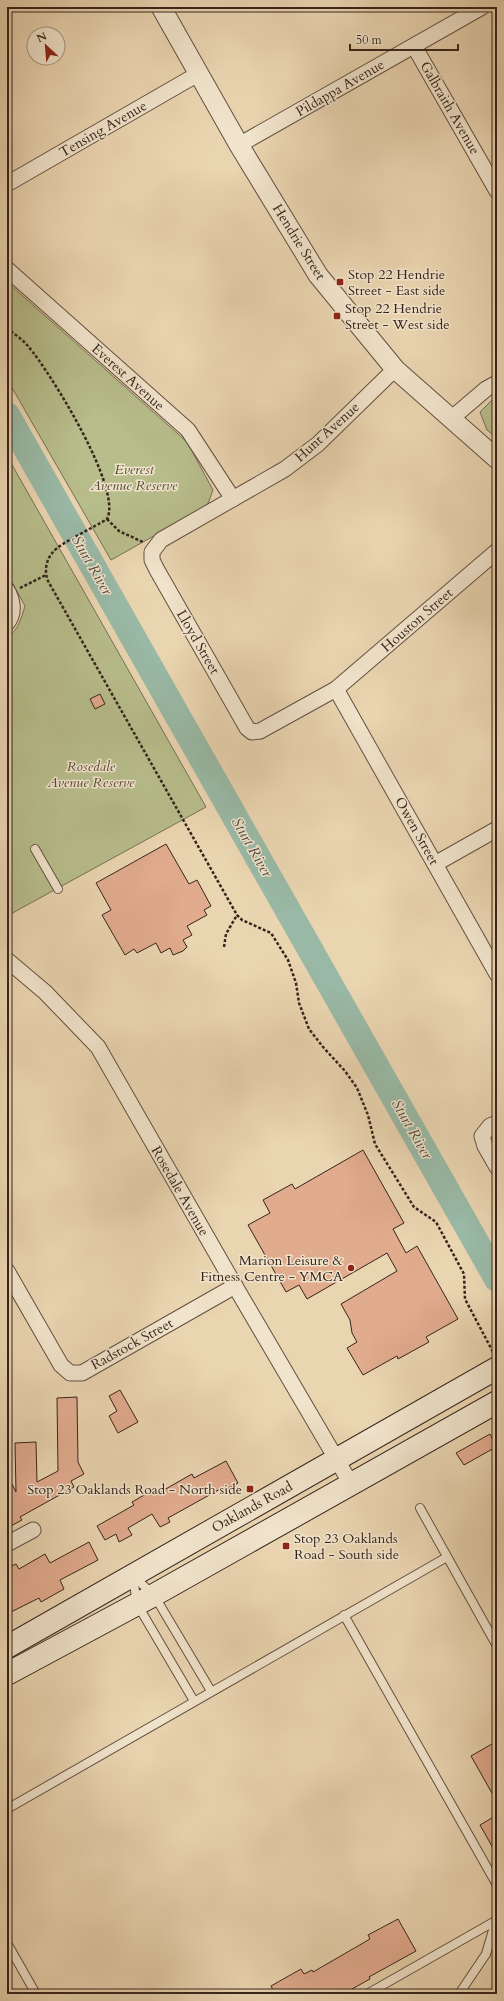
<svg xmlns="http://www.w3.org/2000/svg" width="504" height="2001" font-family="Cardo,serif">
	<style>
		.green { fill: #b7bd8b; stroke: #767054 }
		.lines { fill: none; stroke-linecap: round; stroke-linejoin: round }
		.river { stroke: #99b9a6; stroke-width: 26 }
		.building { fill: #e1ab8e; stroke: #36241c }
		.service-casing { stroke: #635041; stroke-width: 10 }
		.minor-casing { stroke: #635041; stroke-width: 17 }
		.tertiary-casing { stroke: #635041; stroke-width: 21 }
		.secondary-casing { stroke: #36241c; stroke-width: 24 }
		.path { stroke: #36241c; stroke-width: 2.5; stroke-dasharray: 3 2; stroke-linecap: butt }
		.service { stroke: #f1e4cc; stroke-width: 8 }
		.minor { stroke: #f1e4cc; stroke-width: 15 }
		.tertiary { stroke: #f1e4cc; stroke-width: 19 }
		.secondary { stroke: #f1e4cc; stroke-width: 22 }
		.poi-dot { fill: #8f2418; stroke: #f1e4cc; stroke-width: 1.5 }
		.labels { text-anchor: middle; dominant-baseline: central; stroke-width: 3; stroke-linejoin: round; paint-order: stroke }
		.street-label { font-size: 14px; fill: #36241c; stroke: #f1e4cc }
		.poi-label { font-size: 14px; fill: #36241c; stroke: #f1e4cc; text-anchor: start }
		.park-label { font-size: 14px; font-style: italic; fill: #564a38; stroke: #f1e4cc }
		.water-label { font-size: 15px; font-style: italic; fill: #4f493e; stroke: #f1e4cc }
	</style>
	<rect width="100%" height="100%" fill="#ead5b1"/>
	<filter id="stains"><feTurbulence type="fractalNoise" baseFrequency=".005" numOctaves="4"/><feColorMatrix values="0 0 0 0 .2 0 0 0 0 .09 0 0 0 0 .02 0 0 0 .5 -.17"/></filter>
	<radialGradient id="worn" r=".72"><stop offset=".6" stop-color="#630" stop-opacity="0"/><stop offset="1" stop-color="#630" stop-opacity=".3"/></radialGradient>
	<g class="green">
		<path d="M7 282 187 442 213 490 207 506 111 560 7 379Z"/>
		<path d="M497 395V438L487 430 480 412Z"/>
		<path d="M7 456 206 807 7 916V637C19 630 21 618 25 606L7 573Z"/>
	</g>
	<g class="lines">
		<path class="river" d="M7 415 497 1279"/>
	</g>
	<g class="building">
		<path d="M100 694 105 704 95 709 90 699Z"/>
		<path d="M166 844 189 884 197 880 211 906 204 910 207 915 187 926 192 935 183 940 187 947 183 951 173 955 170 948 161 953 156 943 137 953 134 949 125 955 102 915 111 910 96 883Z"/>
		<path d="M363 1150 404 1223 393 1229 406 1253 417 1246 458 1319 426 1337 429 1342 398 1359 397 1356 363 1375 347 1348 357 1342 352 1333 350 1320 341 1304 397 1271 387 1253 307 1299 299 1285 286 1292 248 1225 270 1213 263 1200 292 1184 295 1189Z"/>
		<path d="M120 1390 138 1422 118 1433 109 1416 117 1411 109 1396Z"/>
		<path d="M77 1397 78 1462 84 1474 71 1481 74 1487 20 1517 22 1520 7 1528V1474L16 1492 15 1443 36 1442 37 1482 58 1471 57 1398Z"/>
		<path d="M490 1434 496 1447 464 1465 456 1453Z"/>
		<path d="M226 1461 238 1483 224 1491 222 1488 168 1518 170 1522 160 1527 152 1514 128 1528 132 1535 119 1542 116 1534 105 1540 97 1526 134 1505 132 1502 153 1490 155 1495 192 1474 194 1478Z"/>
		<path d="M89 1542 98 1560 60 1580 64 1589 41 1602 39 1598 7 1614V1568L16 1564 19 1569 45 1554 50 1563Z"/>
		<path d="M497 1741V1802L471 1756Z"/>
		<path d="M497 1815V1855L480 1825Z"/>
		<path d="M398 1919 416 1951 369 1977 370 1979 343 1994H275L271 1986 301 1969 304 1974 312 1970 313 1972 370 1939 368 1935Z"/>
	</g>
	<g class="lines">
		<defs>
			<g id="service">
				<path d="M35 849 58 889"/>
				<path d="M420 1508 497 1646"/>
				<path d="M134 1577 154 1595 211 1691"/>
				<path d="M133 1578 137 1604 194 1701"/>
				<path d="M344 1615 497 1885"/>
				<path d="M7 1809 447 1557"/>
				<path d="M7 1943 36 1994"/>
				<path d="M367 1994 497 1920"/>
				<path d="M459 1994 486 1954 496 1920"/>
			</g>
			<g id="minor">
				<path d="M414 46 497 191"/>
				<path d="M239 145 482 7"/>
				<path d="M7 184 198 74"/>
				<path d="M7 269 188 430 233 499"/>
				<path d="M395 369 318 444 285 469 161 540 152 552V560L157 570 247 728 252 732 260 731 336 689 497 551"/>
				<path d="M452 418 486 389 497 383"/>
				<path d="M7 590C13 600 15 614 7 623"/>
				<path d="M336 689 497 974"/>
				<path d="M435 864 497 829"/>
				<path d="M7 960 45 992 98 1047 235 1286 351 1484"/>
				<path d="M497 1123 490 1126 482 1136 485 1146 497 1167"/>
				<path d="M7 1271 61 1365 70 1373H82L235 1286"/>
				<path d="M7 1544 33 1530"/>
			</g>
			<path id="tertiary" d="M161 7 239 145 318 275 395 369 497 459"/>
			<g id="secondary">
				<path d="M7 1647 497 1368"/>
				<path d="M7 1674 154 1595 497 1402"/>
			</g>
		</defs>
		<use href="#service" class="service-casing"/>
		<use href="#minor" class="minor-casing"/>
		<use href="#tertiary" class="tertiary-casing"/>
		<use href="#secondary" class="secondary-casing"/>
		<g class="path">
			<path d="M7 328C14 334 22 339 28 346 50 372 123 489 107 519 95 527 60 543 53 552 46 560 44 571 48 581L237 915 242 920 271 933 288 960 296 983 299 1003 309 1029 323 1047 345 1071 357 1088 368 1115 375 1144 414 1207 436 1222 464 1274 465 1299 493 1352"/>
			<path d="M107 519 119 531 143 542"/>
			<path d="M20 588 46 575"/>
			<path d="M224 947 226 934 237 915"/>
		</g>
		<use href="#service" class="service"/>
		<use href="#minor" class="minor"/>
		<use href="#tertiary" class="tertiary"/>
		<use href="#secondary" class="secondary"/>
	</g>
	<g class="poi-dot">
		<rect x="336" y="278" width="8" height="8" rx="2"/>
		<rect x="333" y="312" width="8" height="8" rx="2"/>
		<circle cx="351" cy="1268" r="4"/>
		<rect x="246" y="1485" width="8" height="8" rx="2"/>
		<rect x="282" y="1542" width="8" height="8" rx="2"/>
	</g>
	<g class="labels">
		<g class="street-label">
			<text transform="translate(340 88) rotate(-30)">Pildappa Avenue</text>
			<text transform="translate(450 108) rotate(60)">Galbraith Avenue</text>
			<text transform="translate(103 129) rotate(-30)">Tensing Avenue</text>
			<text transform="translate(299 242) rotate(58)">Hendrie Street</text>
			<text transform="translate(128 377) rotate(42)">Everest Avenue</text>
			<text transform="translate(327 432) rotate(-42)">Hunt Avenue</text>
			<text transform="translate(417 620) rotate(-41)">Houston Street</text>
			<text transform="translate(198 642) rotate(60)">Lloyd Street</text>
			<text transform="translate(417 831) rotate(61)">Owen Street</text>
			<text transform="translate(180 1191) rotate(60)">Rosedale Avenue</text>
			<text transform="translate(132 1344) rotate(-29)">Radstock Street</text>
			<text transform="translate(252 1507) rotate(-29)">Oaklands Road</text>
		</g>
		<g class="poi-label">
			<text x="348" y="274">Stop 22 Hendrie<tspan x="348" dy="16">Street - East side</tspan></text>
			<text x="345" y="308">Stop 22 Hendrie<tspan x="345" dy="16">Street - West side</tspan></text>
			<text x="343" y="1260" text-anchor="end">Marion Leisure &amp;<tspan x="343" dy="16">Fitness Centre - YMCA</tspan></text>
			<text x="242" y="1489" text-anchor="end">Stop 23 Oaklands Road - North side</text>
			<text x="294" y="1538">Stop 23 Oaklands<tspan x="294" dy="16">Road - South side</tspan></text>
		</g>
		<g class="park-label">
			<text x="134" y="469">Everest<tspan x="134" dy="16">Avenue Reserve</tspan></text>
			<text x="91" y="766">Rosedale<tspan x="91" dy="16">Avenue Reserve</tspan></text>
		</g>
		<g class="water-label">
			<text transform="translate(92 565) rotate(60)">Sturt River</text>
			<text transform="translate(252 847) rotate(60)">Sturt River</text>
			<text transform="translate(412 1129) rotate(60)">Sturt River</text>
		</g>
	</g>
	<rect width="504" height="2001" fill="none" stroke="#ead5b1" stroke-width="24"/>
	<rect x="8" y="8" width="488" height="1985" fill="none" stroke="#36241c" stroke-width="2"/>
	<rect x="12" y="12" width="480" height="1977" fill="none" stroke="#36241c"/>
	<g transform="translate(46 46) rotate(334)"><circle r="19" fill="#f1e4cc" stroke="#a69786"/>
	<path d="M0-3L7 15L0 10L-7 15Z" fill="#8f2418"/>
	<text y="-6" font-size="11" font-weight="bold" text-anchor="middle" fill="#36241c">N</text>
	</g>
	<path d="M350 44v6h108v-6" fill="none" stroke="#36241c" stroke-width="2"/>
	<text x="356" y="44" font-size="12" fill="#36241c" stroke="#f1e4cc" stroke-width="3" paint-order="stroke">50 m</text>
	<rect width="100%" height="100%" filter="url(#stains)"/>
	<rect width="100%" height="100%" fill="url(#worn)"/>
</svg>
